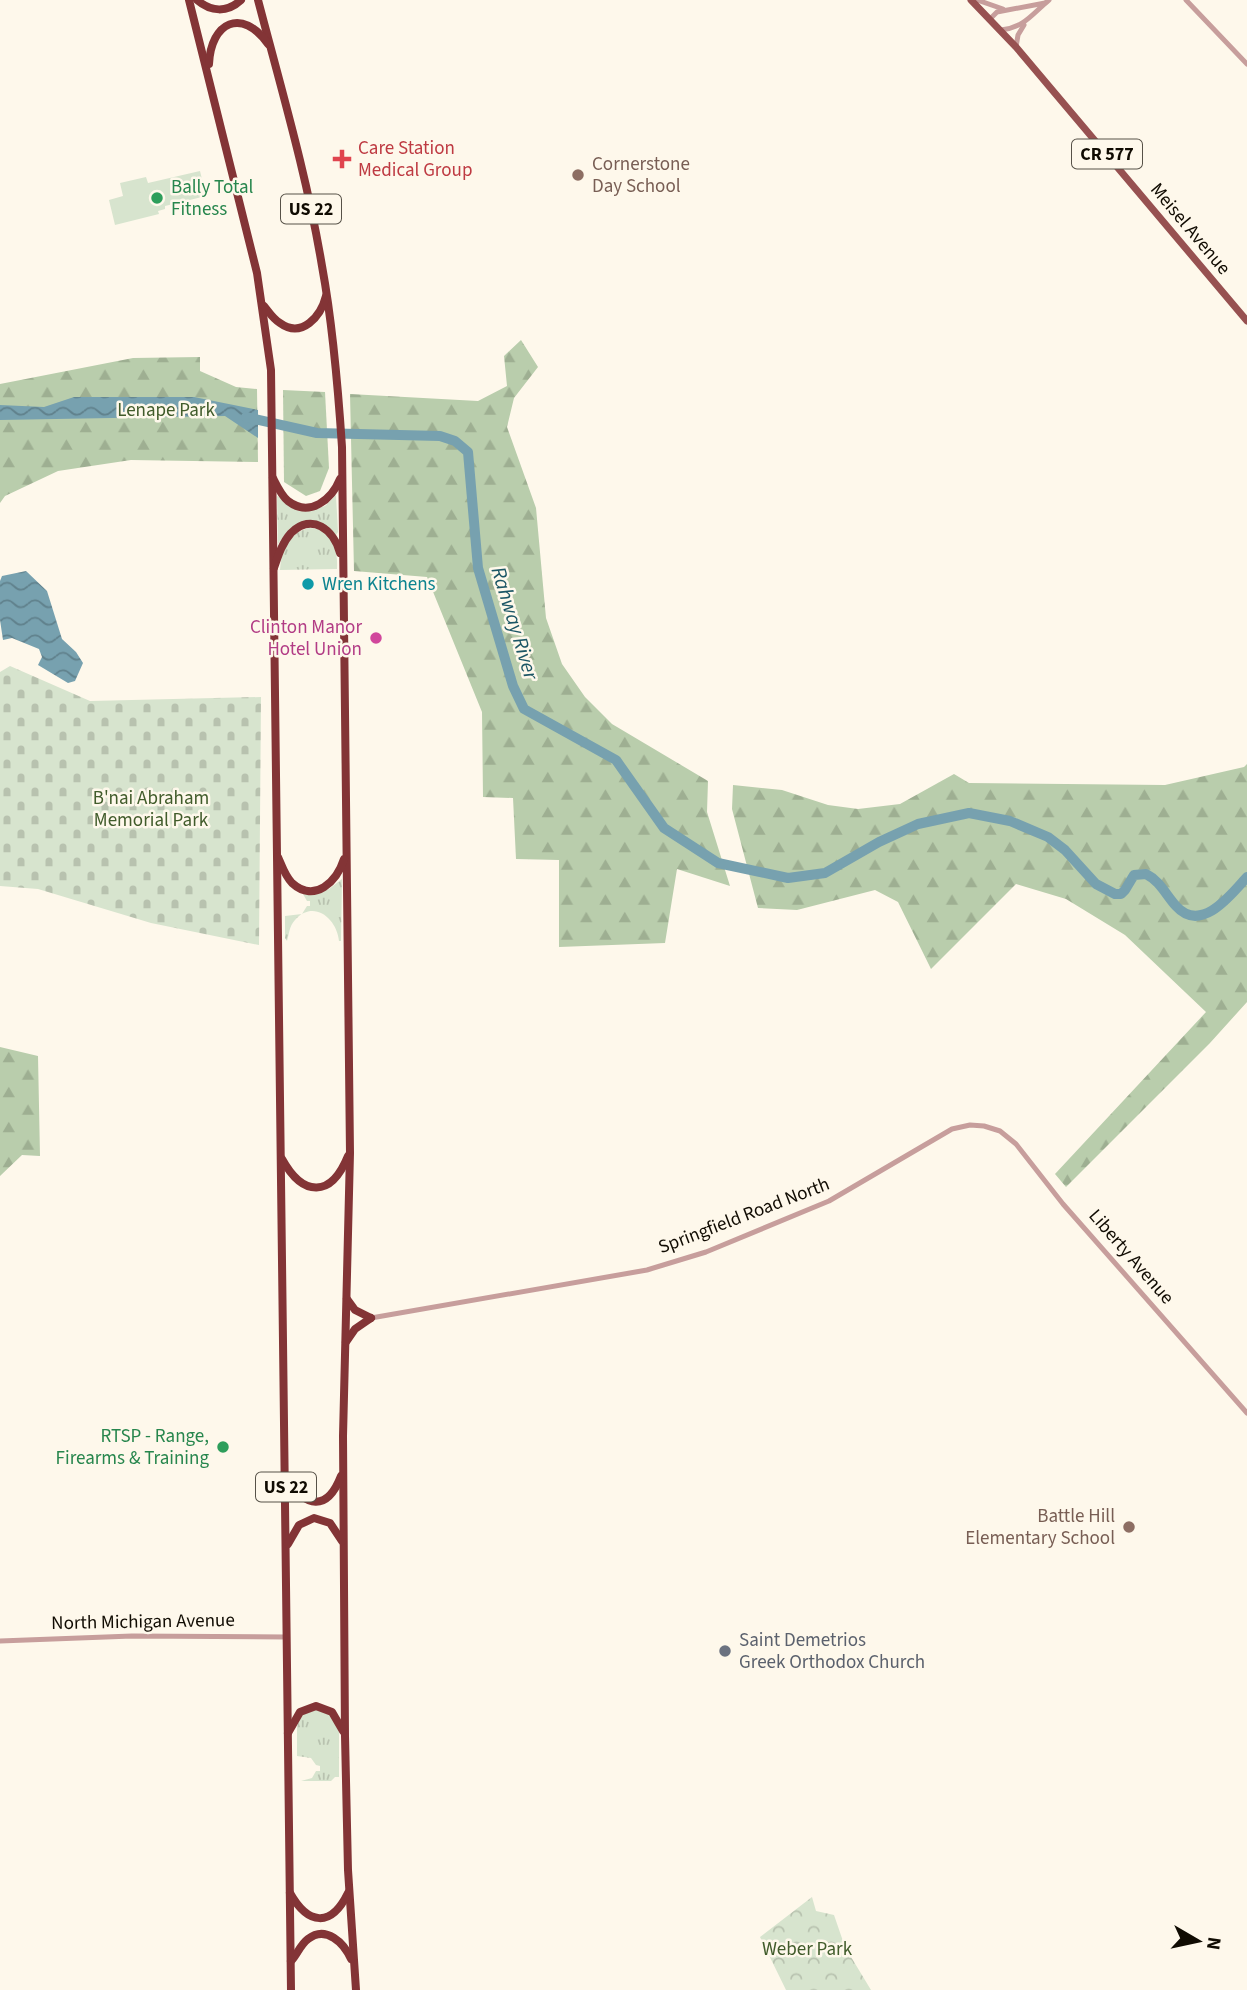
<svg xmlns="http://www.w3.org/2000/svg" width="1247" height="1990" font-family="'Source Sans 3',sans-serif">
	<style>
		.grass { fill: url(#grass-tufts) }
		.forest { fill: url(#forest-firs) }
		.cemetery { fill: url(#cemetery-stones) }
		.park { fill: url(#park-crowns) }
		.pitch { fill: #d7e4ce }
		.water { fill: url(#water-waves) }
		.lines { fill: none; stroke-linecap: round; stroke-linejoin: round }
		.river { stroke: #77a1af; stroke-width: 10 }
		.minor { stroke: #c79e9c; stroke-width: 5 }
		.major { stroke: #975151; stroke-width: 7 }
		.highway { stroke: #833436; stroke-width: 8 }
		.health-dot { fill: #e0444e; stroke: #fef8eb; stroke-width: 2.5 }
		.education-dot { fill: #8d6e63; stroke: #fef8eb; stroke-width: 2.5 }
		.leisure-dot { fill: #2e9e5b; stroke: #fef8eb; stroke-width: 2.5 }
		.culture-dot { fill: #0f9aa8; stroke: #fef8eb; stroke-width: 2.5 }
		.hotel-dot { fill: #d1479c; stroke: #fef8eb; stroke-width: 2.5 }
		.worship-dot { fill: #6b7280; stroke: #fef8eb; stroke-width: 2.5 }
		.labels { text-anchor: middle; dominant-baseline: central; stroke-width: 5; stroke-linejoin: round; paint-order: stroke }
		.shield { fill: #fef8eb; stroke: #575248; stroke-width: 2 }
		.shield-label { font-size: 18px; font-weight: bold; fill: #100b02 }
		.health-label { font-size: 19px; fill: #be3a42; stroke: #fef8eb; text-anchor: start }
		.education-label { font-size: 19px; fill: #785e54; stroke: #fef8eb; text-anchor: start }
		.leisure-label { font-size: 19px; fill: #27864d; stroke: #fef8eb; text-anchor: start }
		.street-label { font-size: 19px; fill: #100b02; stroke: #fef8eb }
		.park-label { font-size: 19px; fill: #415c2b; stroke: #fef8eb }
		.culture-label { font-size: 19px; fill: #0d838f; stroke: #fef8eb; text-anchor: start }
		.hotel-label { font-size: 19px; fill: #b23c85; stroke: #fef8eb; text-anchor: end }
		.worship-label { font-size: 19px; fill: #5b616d; stroke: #fef8eb; text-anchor: start }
		.water-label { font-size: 21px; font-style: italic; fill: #1c5665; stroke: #fef8eb }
	</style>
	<defs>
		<pattern id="grass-tufts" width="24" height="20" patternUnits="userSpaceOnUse" patternTransform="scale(1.75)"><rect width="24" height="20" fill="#d7e4ce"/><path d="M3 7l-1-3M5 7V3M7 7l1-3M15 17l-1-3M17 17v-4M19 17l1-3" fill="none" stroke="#b8c2af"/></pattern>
		<pattern id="forest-firs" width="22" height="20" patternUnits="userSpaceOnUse" patternTransform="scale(1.75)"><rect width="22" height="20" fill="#b9cdac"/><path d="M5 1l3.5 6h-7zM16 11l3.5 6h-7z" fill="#9eaf92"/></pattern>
		<pattern id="cemetery-stones" width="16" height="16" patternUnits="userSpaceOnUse" patternTransform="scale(1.75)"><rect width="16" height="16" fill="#d7e4ce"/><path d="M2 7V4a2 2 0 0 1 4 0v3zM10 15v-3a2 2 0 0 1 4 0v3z" fill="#b8c2af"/></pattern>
		<pattern id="park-crowns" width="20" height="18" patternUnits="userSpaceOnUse" patternTransform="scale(1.75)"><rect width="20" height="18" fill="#d7e4ce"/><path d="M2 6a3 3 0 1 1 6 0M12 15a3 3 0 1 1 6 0" fill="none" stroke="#b8c2af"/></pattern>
		<pattern id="water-waves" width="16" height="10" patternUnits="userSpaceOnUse" patternTransform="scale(1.75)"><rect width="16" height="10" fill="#77a1af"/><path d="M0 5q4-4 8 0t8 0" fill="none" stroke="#60818c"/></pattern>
	</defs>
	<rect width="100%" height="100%" fill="#fef8eb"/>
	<g class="grass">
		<path d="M336 495 338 532 336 535 322 523 286 533 278 544 277 496 312 510 325 506Z"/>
		<path d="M309 528C332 528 338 549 337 569L280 570C281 551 288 533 309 528Z"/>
		<path d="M342 879 341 941H339C337 919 314 899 295 920 289 926 289 935 287 941L285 938V916L302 914 307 906H310V901H307L303 894 315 895 316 893 329 889Z"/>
		<path d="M318 1709 330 1714 339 1732V1777H335L331 1781H301L312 1778 316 1771H320V1766L316 1765 311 1758 297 1756V1726L301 1715Z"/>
	</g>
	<g class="forest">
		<path d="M521 340 538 367 514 398 507 427 536 508 546 618 562 664 585 697 612 724 708 781 707 812 730 886 677 869 665 943 559 947V860L516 859 513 798 483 797 482 712 427 577 354 571 350 394 478 401 507 386 504 356Z"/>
		<path d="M200 357V371L236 387 257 389 258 462 131 460 58 471 5 496 0 503V384L133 358Z"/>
		<path d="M283 390 325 392 329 468 320 491 306 496 284 482Z"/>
		<path d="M1247 764V1002L1210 1043 1066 1187 1055 1174 1206 1012 1125 935 1066 899 1016 884 931 969 898 902 875 890 797 910 758 908 732 809 733 785 782 790 828 805 858 809 900 804 954 774 969 783 1165 785 1244 767Z"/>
		<path d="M0 1047 38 1056 40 1156 22 1155 0 1176Z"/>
	</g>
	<path class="cemetery" d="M10 666 90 701 261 697 259 945 151 923 38 889 0 886V672Z"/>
	<path class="park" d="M812 1897 816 1911 834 1915 845 1947 871 1990H786L760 1937Z"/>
	<path class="pitch" d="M200 171 206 196 165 206V209L158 211 159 214 115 225 109 200 123 196 120 183 146 177 148 183Z"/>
	<g class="water">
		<path d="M74 397H194L258 410V438L225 416 0 420V405L44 407Z"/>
		<path d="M26 571 47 591 62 639 76 652 83 663 75 681 68 683 38 665 42 657 39 649 12 638 3 640 0 620V581L2 576Z"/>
	</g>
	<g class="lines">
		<path class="river" d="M246 417 317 433 440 436 455 441 468 452 478 568 513 686 524 709 616 760 664 828 718 863 788 878 825 873 879 842 918 824 969 813 1010 821 1048 837 1065 850 1096 884 1115 894H1121L1125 890 1134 875 1146 874C1160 881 1166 895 1176 906 1201 934 1231 895 1247 877"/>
		<g class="minor">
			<path d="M977 0 1003 9"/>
			<path d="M1186 0 1247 64"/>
			<path d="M990 19 997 12 1045 3"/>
			<path d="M1001 30C1025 27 1032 14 1049 0"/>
			<path d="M1016 47 1018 35 1024 25"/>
			<path d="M371 1318 647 1270 706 1252 829 1201 952 1129 970 1125 984 1126 1000 1131 1016 1144 1063 1204 1247 1413"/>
			<path d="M0 1641 132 1636 287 1637"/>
		</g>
		<path class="major" d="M971 0 1016 47 1247 321"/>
		<g class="highway">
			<path d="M189 0 257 273 271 370 291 1990"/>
			<path d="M197 0C211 12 227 13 241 0"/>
			<path d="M258 0C281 88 307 176 322 266 333 326 338 386 342 447L350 1153 343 1436 345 1736 348 1870 356 1990"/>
			<path d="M209 64C211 22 242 7 268 44"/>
			<path d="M264 306C269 312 273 319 280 323 302 339 321 316 326 296"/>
			<path d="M273 478C277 486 281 495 288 501 310 518 332 499 340 479"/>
			<path d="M274 568C278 556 282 543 291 533 312 512 334 530 340 553"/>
			<path d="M278 857C282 866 285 876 292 883 315 904 337 881 344 859"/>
			<path d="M282 1159C303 1197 331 1198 348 1156"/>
			<path d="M347 1299 355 1310 371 1318"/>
			<path d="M346 1342 355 1329 371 1318"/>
			<path d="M288 1478C305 1508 327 1512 341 1476"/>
			<path d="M288 1544 299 1525 314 1518 330 1523 342 1541"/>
			<path d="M288 1733 300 1712 316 1706 332 1712 343 1731"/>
			<path d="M290 1893C308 1925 331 1928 348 1893"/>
			<path d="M291 1961C297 1955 300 1945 308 1939 326 1925 344 1943 351 1959"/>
		</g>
	</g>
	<path class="health-dot" d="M338.5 148.5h7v7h7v7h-7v7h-7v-7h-7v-7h7z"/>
	<g class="education-dot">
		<circle cx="578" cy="175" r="7"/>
		<circle cx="1129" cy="1527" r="7"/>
	</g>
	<g class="leisure-dot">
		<circle cx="157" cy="198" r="7"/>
		<circle cx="223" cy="1447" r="7"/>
	</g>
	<circle class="culture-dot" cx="308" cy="584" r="7"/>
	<circle class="hotel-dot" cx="376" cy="638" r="7"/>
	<circle class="worship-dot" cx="725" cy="1651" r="7"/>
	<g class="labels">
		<g class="shield">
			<rect x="1072" y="139.5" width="70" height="29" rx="5"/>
			<rect x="281" y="194.5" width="60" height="29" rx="5"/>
			<rect x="256" y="1472.5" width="60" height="29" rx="5"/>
		</g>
		<g class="shield-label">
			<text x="1107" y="154">CR 577</text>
			<text x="311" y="209">US 22</text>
			<text x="286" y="1487">US 22</text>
		</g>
		<g class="health-label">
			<text x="358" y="148">Care Station<tspan x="358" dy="22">Medical Group</tspan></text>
		</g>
		<g class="education-label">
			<text x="592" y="164">Cornerstone<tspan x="592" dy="22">Day School</tspan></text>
			<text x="1115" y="1516" text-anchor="end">Battle Hill<tspan x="1115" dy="22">Elementary School</tspan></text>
		</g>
		<g class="leisure-label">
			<text x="171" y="187">Bally Total<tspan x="171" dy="22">Fitness</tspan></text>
			<text x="209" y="1436" text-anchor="end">RTSP - Range,<tspan x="209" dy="22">Firearms &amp; Training</tspan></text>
		</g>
		<g class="street-label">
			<text transform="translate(1190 229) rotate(50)">Meisel Avenue</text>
			<text transform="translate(744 1216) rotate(-21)">Springfield Road North</text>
			<text transform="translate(1131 1257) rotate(49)">Liberty Avenue</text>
			<text transform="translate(143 1622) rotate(-1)">North Michigan Avenue</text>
		</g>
		<g class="park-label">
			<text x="166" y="410">Lenape Park</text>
			<text x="151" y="798">B'nai Abraham<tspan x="151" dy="22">Memorial Park</tspan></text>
			<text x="807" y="1949">Weber Park</text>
		</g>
		<g class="culture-label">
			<text x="322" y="584">Wren Kitchens</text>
		</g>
		<g class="hotel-label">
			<text x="362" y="627">Clinton Manor<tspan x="362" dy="22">Hotel Union</tspan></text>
		</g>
		<g class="worship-label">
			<text x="739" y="1640">Saint Demetrios<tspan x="739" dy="22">Greek Orthodox Church</tspan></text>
		</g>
		<g class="water-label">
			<text transform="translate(515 623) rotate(73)">Rahway River</text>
		</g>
	</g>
	<g transform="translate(1198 1941) rotate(99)" stroke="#fef8eb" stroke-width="5" paint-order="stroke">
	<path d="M0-5L12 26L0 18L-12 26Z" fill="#100b02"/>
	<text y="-10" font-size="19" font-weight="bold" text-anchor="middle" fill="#100b02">N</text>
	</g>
</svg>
